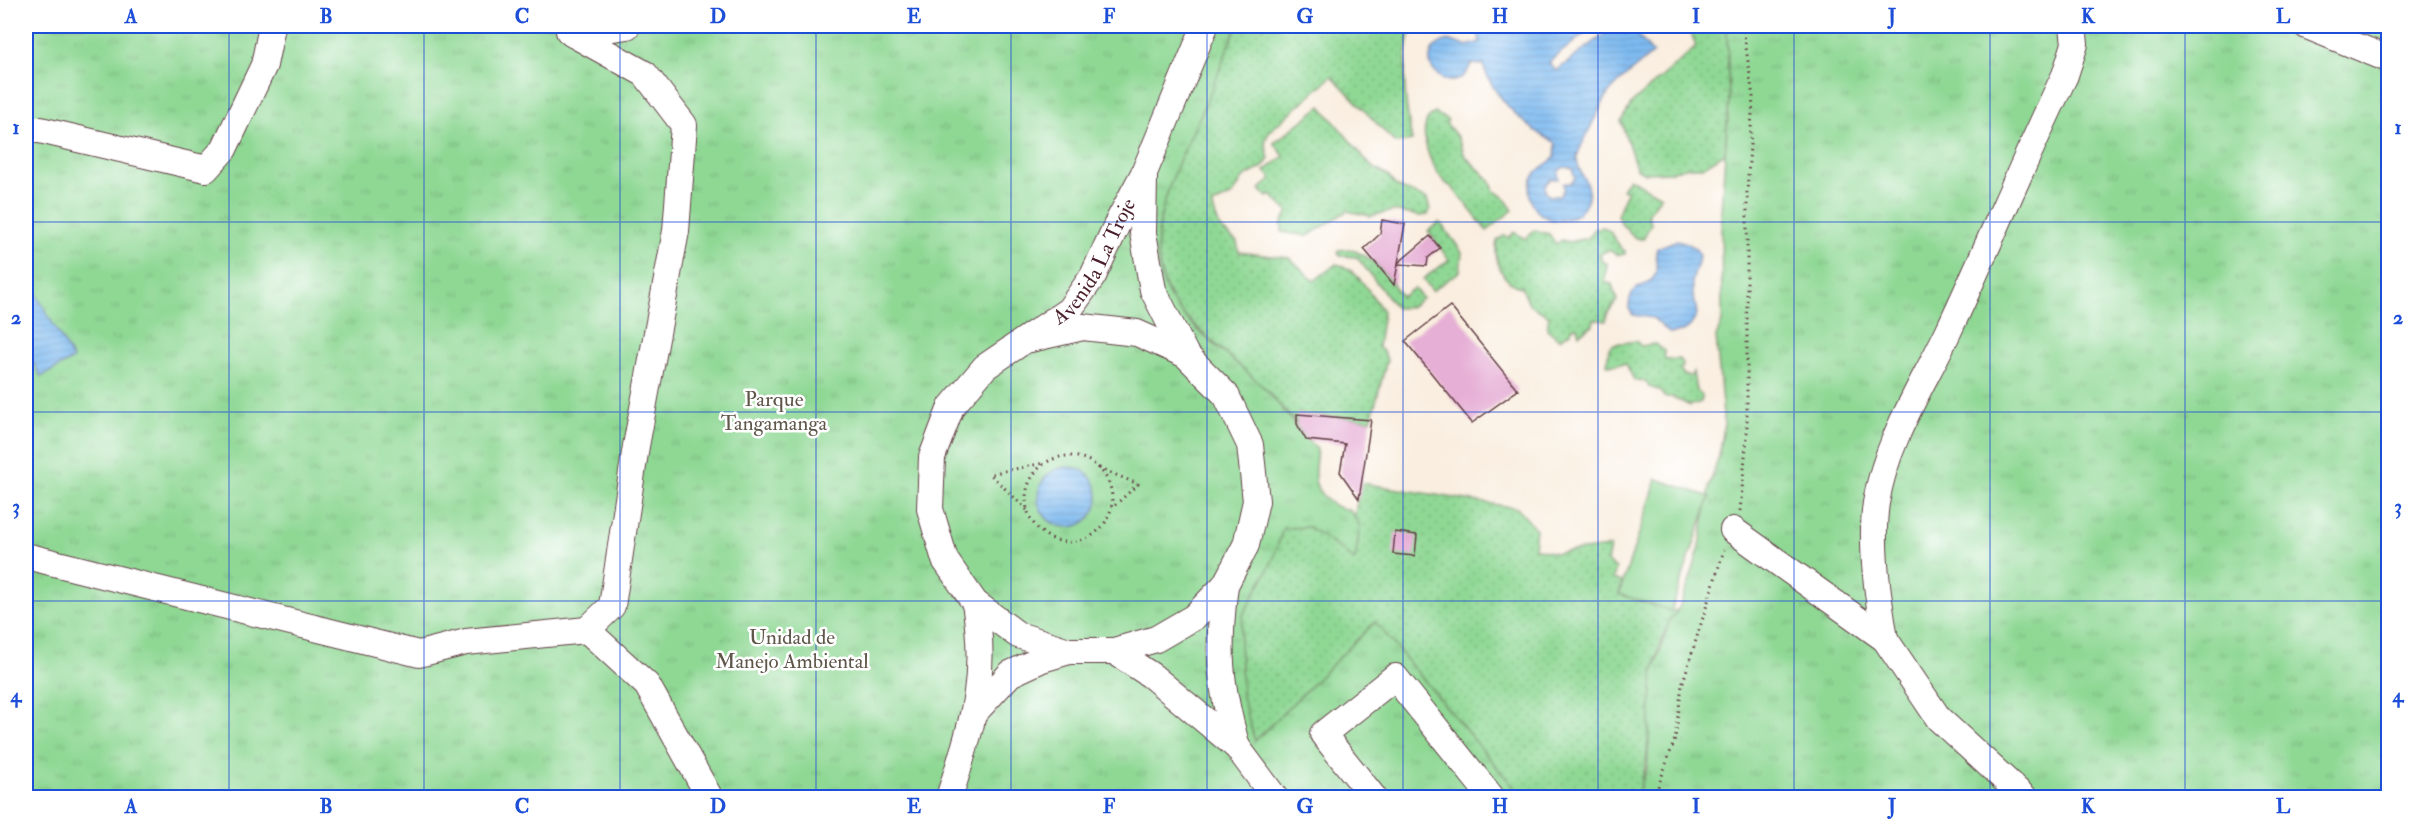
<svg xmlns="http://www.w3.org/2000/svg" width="2414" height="823" font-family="'IM FELL Double Pica',serif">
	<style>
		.grass { fill: url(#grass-dots); stroke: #6c7c60; stroke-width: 1.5 }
		.park { fill: url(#park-tufts); stroke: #6c7c60; stroke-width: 1.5 }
		.pitch { fill: #8fd894; stroke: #6c7c60; stroke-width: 1.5 }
		.water { fill: url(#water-rules); stroke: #646c8e; stroke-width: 1.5; fill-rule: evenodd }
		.building { fill: #e6afd5 }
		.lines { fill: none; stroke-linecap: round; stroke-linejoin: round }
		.minor-casing { stroke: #643e46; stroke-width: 28 }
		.path { stroke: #643e46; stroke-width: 3; stroke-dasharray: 1.5 4.5; stroke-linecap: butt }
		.minor { stroke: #fff; stroke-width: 26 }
		.grid { fill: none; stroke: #1d4ed8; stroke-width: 1.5; stroke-opacity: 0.55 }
		.labels { text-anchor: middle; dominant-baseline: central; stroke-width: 5; stroke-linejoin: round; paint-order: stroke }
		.street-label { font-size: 21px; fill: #4a1f2b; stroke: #fff }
		.park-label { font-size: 21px; fill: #5f564a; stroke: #fff }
		.neatline { fill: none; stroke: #1d4ed8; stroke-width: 2 }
		.grid-label { font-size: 20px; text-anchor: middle; font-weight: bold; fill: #1d4ed8 }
	</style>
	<defs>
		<pattern id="grass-dots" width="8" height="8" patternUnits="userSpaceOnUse" patternTransform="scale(1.5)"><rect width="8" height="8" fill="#8fd894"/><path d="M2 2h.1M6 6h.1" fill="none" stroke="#7db980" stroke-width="1.8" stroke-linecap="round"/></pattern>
		<pattern id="park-tufts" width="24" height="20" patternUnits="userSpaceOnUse" patternTransform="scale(1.5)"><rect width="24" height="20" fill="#8fd894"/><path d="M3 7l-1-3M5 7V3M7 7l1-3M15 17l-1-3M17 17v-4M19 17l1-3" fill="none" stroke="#7db980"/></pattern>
		<pattern id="water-rules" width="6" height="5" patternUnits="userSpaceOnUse" patternTransform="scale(1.5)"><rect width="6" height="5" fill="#7dbaf0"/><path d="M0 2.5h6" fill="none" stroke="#6e9fce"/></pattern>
	</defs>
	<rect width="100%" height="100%" fill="#fff"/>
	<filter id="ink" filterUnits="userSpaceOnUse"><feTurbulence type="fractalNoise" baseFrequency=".0167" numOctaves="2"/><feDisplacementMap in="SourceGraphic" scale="12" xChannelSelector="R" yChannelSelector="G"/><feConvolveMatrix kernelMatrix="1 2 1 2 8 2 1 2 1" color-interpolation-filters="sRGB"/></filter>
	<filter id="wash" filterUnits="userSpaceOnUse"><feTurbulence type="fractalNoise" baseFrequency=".008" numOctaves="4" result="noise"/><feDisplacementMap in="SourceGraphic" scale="24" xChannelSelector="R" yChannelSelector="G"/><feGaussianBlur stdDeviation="1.35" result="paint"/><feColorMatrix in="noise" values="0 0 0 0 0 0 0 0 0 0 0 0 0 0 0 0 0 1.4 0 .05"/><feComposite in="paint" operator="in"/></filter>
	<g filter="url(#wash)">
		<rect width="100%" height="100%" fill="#f9eedf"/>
		<g class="grass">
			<path d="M1237 26H1412C1401 71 1404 96 1412 141L1395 143 1332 76 1269 132 1265 141 1269 159 1263 167 1243 178 1233 195 1212 205 1220 228 1237 242 1239 252 1290 258 1314 281 1336 264C1357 267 1370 294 1383 311L1378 347 1384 352 1387 360 1371 420 1298 414 1297 424 1269 394 1182 313C1131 254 1172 175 1200 115 1213 86 1225 55 1237 26Z"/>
			<path d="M1689 26H1727L1729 101 1725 153 1703 167H1687L1671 172 1645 173 1636 168 1621 121 1632 103 1696 47Z"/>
			<path d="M1321 106 1371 166 1388 176 1396 186 1427 199 1430 210 1428 215 1419 216 1393 211 1370 216 1347 211 1308 236 1282 232V222L1288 212 1271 195 1267 197 1260 189 1272 179 1265 171 1284 156 1274 143Z"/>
			<path d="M1435 113 1448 120 1446 123 1458 138 1465 156 1490 180 1494 191 1503 196 1513 210 1487 231 1452 187C1433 179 1411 123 1435 113Z"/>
			<path d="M1629 178 1661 196 1648 214 1651 224 1643 239C1632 240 1629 229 1622 225L1617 215 1627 191 1622 189Z"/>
			<path d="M1440 222 1462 252 1460 271 1432 291 1423 279 1449 260 1428 231Z"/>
			<path d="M1602 227C1615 231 1615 245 1625 251V254L1617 255 1609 250 1600 254 1602 262 1607 263 1605 282 1612 284 1617 300 1607 314 1606 321 1594 319 1593 325 1579 334 1577 327 1571 328V332L1559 339 1547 329 1549 316 1530 305 1521 287C1502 283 1493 260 1497 241L1505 235 1509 238 1514 232 1526 239 1534 230 1549 234 1556 244 1562 240 1569 242 1588 238 1595 229Z"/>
			<path d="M1349 249C1374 256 1388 276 1402 297L1414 288 1422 298 1411 307 1396 308 1357 257 1340 256 1338 253V250Z"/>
			<path d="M1636 341 1641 346 1655 344 1664 351 1665 360 1679 359 1682 362 1683 367 1680 369 1684 375 1691 376 1693 372 1696 391 1702 395 1701 402 1690 406 1672 397H1664L1659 390 1649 387 1646 381 1634 380 1626 364 1607 365 1609 348 1614 344Z"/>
			<path d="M1361 483 1517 508 1536 529 1534 548 1555 553 1610 547 1607 562 1616 568 1613 579 1622 582 1619 594 1671 611 1678 610C1637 662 1661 738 1636 798L1522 797 1375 622 1255 741 1242 697 1240 639 1243 615 1273 560 1283 528 1309 527 1355 560 1360 526 1354 517Z"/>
		</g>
		<g class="park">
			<path d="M26 26H1237C1225 55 1214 85 1201 114 1176 167 1134 247 1174 303 1197 336 1242 364 1270 394 1286 412 1299 433 1317 449 1316 460 1313 474 1316 484 1320 497 1336 510 1349 509L1360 526 1355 560 1309 527 1283 528 1273 560 1243 615 1240 639 1242 697 1255 741 1375 622 1522 797H26Z"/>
			<path d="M1727 26H2388V797L1636 798 1647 768 1653 673 1669 622 1678 610 1689 583 1700 546 1709 487 1719 456 1724 426 1716 337 1722 321 1721 211 1729 101Z"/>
		</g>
		<path class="pitch" d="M1657 479 1710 497 1671 611 1619 594Z"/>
		<g class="water">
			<path d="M1477 26H1594L1549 62 1556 71 1615 26H1630L1653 53C1639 66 1621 78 1609 93 1605 98 1576 154 1577 158 1577 175 1596 185 1585 205 1579 216 1567 221 1554 220 1533 216 1522 192 1535 174 1540 166 1549 164 1555 157L1556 143C1550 139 1542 136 1536 131 1514 116 1491 91 1483 65L1471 64C1454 108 1403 54 1448 40L1466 46 1480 42ZM1564 167 1572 168 1575 178 1571 183H1563L1564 188 1560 196H1550L1546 192 1545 185 1551 179H1559L1558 172Z"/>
			<path d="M1677 240C1715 250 1692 267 1692 285 1692 296 1696 303 1697 314 1691 329 1685 333 1669 333L1653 318 1633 315 1629 309C1629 282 1642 292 1654 277 1660 270 1653 257 1657 248Z"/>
			<path d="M26 276 73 359 41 377 26 350Z"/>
			<circle cx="1068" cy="497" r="30"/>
		</g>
		<g id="blocks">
			<g class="building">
				<path d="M1382 220 1405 224 1398 263 1430 236 1440 248 1428 258 1427 266 1398 264 1394 285 1364 249 1380 234Z"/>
				<path d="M1450 306 1518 390 1472 423 1405 341Z"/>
				<path d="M1297 414 1371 420 1359 499 1340 472 1345 444 1306 440 1297 424Z"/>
				<path d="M1395 532 1417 535 1415 556 1393 554Z"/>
			</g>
		</g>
	</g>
	<g filter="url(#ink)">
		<use href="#blocks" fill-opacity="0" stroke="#643e46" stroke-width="1.5"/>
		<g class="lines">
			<defs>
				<g id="minor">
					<path d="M2307 26 2388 59"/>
					<path d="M569 31 573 34 627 26"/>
					<path d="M26 130H40L206 169 224 149 264 65 272 26"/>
					<path d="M1144 177 1143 233 1153 290 1186 355"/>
					<path id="s1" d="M1030 339 1083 327 1137 333 1186 355 1226 395 1250 445 1256 501 1246 545 1225 585 1194 617 1156 639 1114 651H1069L1018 635 975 603 945 560 930 509 932 457 951 407 985 367 1069 310 1093 276 1119 220 1144 173 1205 26"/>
					<path d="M1733 530 1885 639 1939 719 2025 798"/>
					<path d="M26 556 419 654 466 642 587 630 612 606 636 446 676 231 684 125 645 74 573 34"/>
					<path d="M1225 585C1217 650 1219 684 1237 747"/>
					<path d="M587 630 647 685 710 798"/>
					<path d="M1885 639C1878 598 1870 544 1876 503 1886 441 1921 388 1948 332 1988 247 2024 160 2065 75L2075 44 2073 26"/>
					<path d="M1114 651 1152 676 1237 747 1275 798"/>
					<path d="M976 711 1010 674 1042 659 1069 651"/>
					<path d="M949 798C972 723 988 682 975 603"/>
					<path d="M1374 798 1323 734 1395 677 1492 798"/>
				</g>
			</defs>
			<use href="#minor" class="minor-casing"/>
			<g class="path">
				<circle cx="1069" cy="499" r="43"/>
				<path d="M1099 468 1138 484 1112 508"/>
				<path d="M1027 510 990 474 1044 463"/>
				<path d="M1740 511 1747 436V193L1753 97 1743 26"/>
				<path d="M1654 798 1675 739 1682 685 1724 550"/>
			</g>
			<use href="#minor" class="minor"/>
		</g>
	</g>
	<path class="grid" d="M229 26V798M424 26V798M620 26V798M816 26V798M1011 26V798M1207 26V798M1403 26V798M1598 26V798M1794 26V798M1990 26V798M2185 26V798M26 222H2388M26 412H2388M26 601H2388"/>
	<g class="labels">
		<g class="street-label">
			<text stroke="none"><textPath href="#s1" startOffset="1125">Avenida La Troje</textPath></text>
		</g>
		<g class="park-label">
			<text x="774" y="399">Parque<tspan x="774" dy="24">Tangamanga</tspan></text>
			<text x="792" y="637">Unidad de<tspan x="792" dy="24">Manejo Ambiental</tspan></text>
		</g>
	</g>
	<rect width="2414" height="823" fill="none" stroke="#fff" stroke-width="66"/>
	<rect x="33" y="33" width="2348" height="757" class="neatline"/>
	<g class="grid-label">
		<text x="131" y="23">A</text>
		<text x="326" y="23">B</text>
		<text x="522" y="23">C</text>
		<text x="718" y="23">D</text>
		<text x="914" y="23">E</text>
		<text x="1109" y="23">F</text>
		<text x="1305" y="23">G</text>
		<text x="1500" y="23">H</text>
		<text x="1696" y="23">I</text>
		<text x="1892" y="23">J</text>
		<text x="2088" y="23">K</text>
		<text x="2283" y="23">L</text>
		<text x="16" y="134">1</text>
		<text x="2398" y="134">1</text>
		<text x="16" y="324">2</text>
		<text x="2398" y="324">2</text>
		<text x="16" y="513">3</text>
		<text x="2398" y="513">3</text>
		<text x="16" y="702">4</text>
		<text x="2398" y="702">4</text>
		<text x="131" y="813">A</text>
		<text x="326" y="813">B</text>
		<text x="522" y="813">C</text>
		<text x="718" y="813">D</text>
		<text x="914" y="813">E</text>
		<text x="1109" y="813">F</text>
		<text x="1305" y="813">G</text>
		<text x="1500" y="813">H</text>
		<text x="1696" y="813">I</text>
		<text x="1892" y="813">J</text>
		<text x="2088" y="813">K</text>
		<text x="2283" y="813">L</text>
	</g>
</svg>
